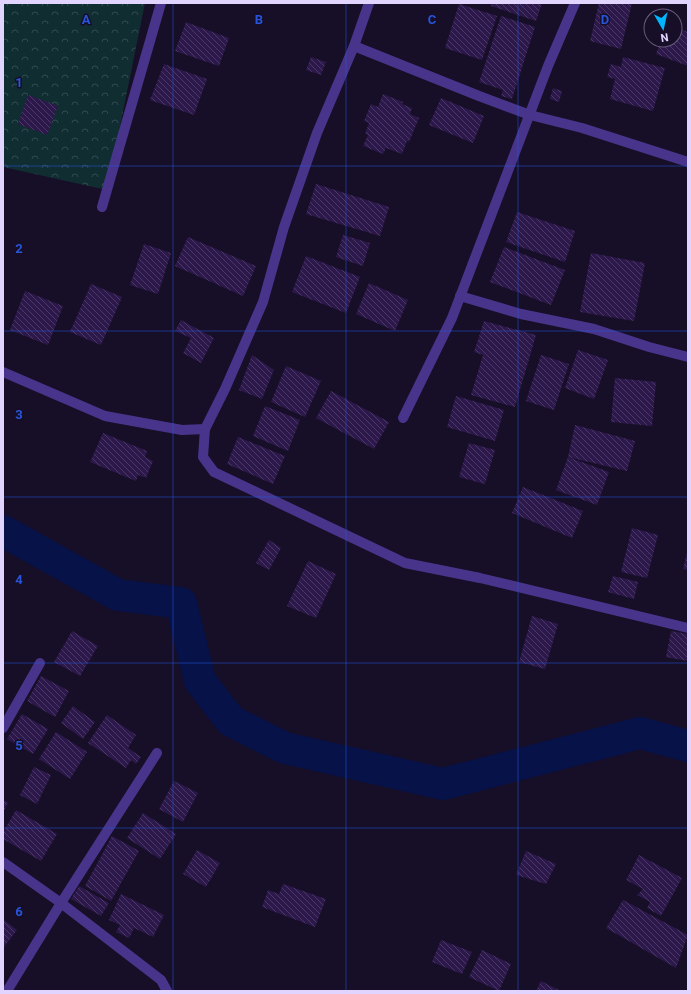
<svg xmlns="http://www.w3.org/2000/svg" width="691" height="994" font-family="Roboto,sans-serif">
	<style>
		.forest { fill: url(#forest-crowns) }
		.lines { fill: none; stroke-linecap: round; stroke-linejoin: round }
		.river { stroke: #061248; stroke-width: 32 }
		.building { fill: url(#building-back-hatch) }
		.minor { stroke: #48358b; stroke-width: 10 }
		.grid { fill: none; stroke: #2755da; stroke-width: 1; stroke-opacity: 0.55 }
		.grid-label { font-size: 13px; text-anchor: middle; font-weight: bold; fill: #2755da; stroke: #170e28; stroke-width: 3; stroke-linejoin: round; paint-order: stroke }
	</style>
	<defs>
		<pattern id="forest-crowns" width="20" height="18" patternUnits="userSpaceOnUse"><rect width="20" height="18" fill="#102d32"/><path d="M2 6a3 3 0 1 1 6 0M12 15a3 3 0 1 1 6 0" fill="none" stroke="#324b51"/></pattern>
		<pattern id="building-back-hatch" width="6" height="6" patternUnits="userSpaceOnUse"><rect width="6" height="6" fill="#2c184a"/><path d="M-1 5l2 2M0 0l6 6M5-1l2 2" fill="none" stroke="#4a3965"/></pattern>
	</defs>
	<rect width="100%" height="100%" fill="#170e28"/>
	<path class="forest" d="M3 3H145L107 190 3 167Z"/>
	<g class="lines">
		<path class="river" d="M3 531 118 595 181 603 200 681 231 721 285 748 443 784 640 733 688 746"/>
	</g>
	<g class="building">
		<path d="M492 3H542L536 21 491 6Z"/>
		<path d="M599 3H632L621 49 590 41Z"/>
		<path d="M459 4 497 16 482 60 445 48Z"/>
		<path d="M501 16 535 27 512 99 501 96 503 90 479 82Z"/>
		<path d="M186 22 229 38 219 66 175 51Z"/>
		<path d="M675 27 688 32V66L656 54 661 40H675Z"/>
		<path d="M311 57 326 62 321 75 306 70Z"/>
		<path d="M623 57 665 68 653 111 610 99 615 79 607 77 611 64 621 67Z"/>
		<path d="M164 64 207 79 194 115 150 100Z"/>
		<path d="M553 88 562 91 559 102 550 99Z"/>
		<path d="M383 94 403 102 402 104 412 108 410 114 419 118 409 142 407 141 402 154 386 148 383 154 363 146 368 135 365 134 369 123 364 121 371 104 378 107Z"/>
		<path d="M28 95 58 106 47 135 18 124Z"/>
		<path d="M441 98 484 116 473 143 429 125Z"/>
		<path d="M316 184 389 207 380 236 306 214Z"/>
		<path d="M517 212 575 231 565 262 506 242Z"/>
		<path d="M343 235 370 243 363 266 336 257Z"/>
		<path d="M188 237 256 266 243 296 175 266Z"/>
		<path d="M144 244 171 253 158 294 130 285Z"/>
		<path d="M504 247 565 270 551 305 490 282Z"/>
		<path d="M591 253 645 263 634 321 580 312Z"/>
		<path d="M306 256 360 277 346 313 292 292Z"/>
		<path d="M369 283 408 300 395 331 356 314Z"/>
		<path d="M91 284 122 297 101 345 70 332Z"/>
		<path d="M25 291 63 306 48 345 10 330Z"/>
		<path d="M181 320 214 338 201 363 183 353 191 338 175 331Z"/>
		<path d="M484 321 536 335 515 407 471 395 483 355 474 352Z"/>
		<path d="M578 350 608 360 594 399 565 388Z"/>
		<path d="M252 355 274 370 262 399 239 390Z"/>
		<path d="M541 355 569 364 554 410 526 401Z"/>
		<path d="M286 366 321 381 305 417 271 402Z"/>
		<path d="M615 378 656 382 652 426 611 422Z"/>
		<path d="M331 391 389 422 374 449 316 418Z"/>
		<path d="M456 396 504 410 495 441 447 427Z"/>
		<path d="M265 406 300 420 288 451 253 436Z"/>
		<path d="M575 425 635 441 627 471 568 457 609 472 597 505 556 490 568 457Z"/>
		<path d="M103 433 147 451 145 457 153 461 146 478 138 475 136 481 90 462Z"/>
		<path d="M238 437 285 456 273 484 227 464Z"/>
		<path d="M469 443 495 450 485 484 459 477Z"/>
		<path d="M523 487 583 511 572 538 512 513Z"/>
		<path d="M632 528 658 535 647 578 621 572Z"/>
		<path d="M269 540 281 548 269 570 256 563Z"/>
		<path d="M687 553H688V570L683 569Z"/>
		<path d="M308 561 336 574 316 618 287 606Z"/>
		<path d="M613 576 638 582 634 599 608 592Z"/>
		<path d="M532 616 558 624 545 669 519 662Z"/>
		<path d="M72 631 98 646 80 676 54 662Z"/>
		<path d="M671 631 688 634V661L666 657Z"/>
		<path d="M41 676 69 691 55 717 27 701Z"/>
		<path d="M73 706 95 722 83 739 61 723Z"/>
		<path d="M22 714 48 729 33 754 7 739Z"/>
		<path d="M107 715 136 735 128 748 141 757 136 764 131 760 126 768 88 743Z"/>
		<path d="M56 732 87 752 70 779 39 759Z"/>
		<path d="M34 767 51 775 37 804 20 795Z"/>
		<path d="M174 781 198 793 183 822 159 809Z"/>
		<path d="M3 800 8 802 3 813Z"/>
		<path d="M16 810 57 834 41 861 3 839V832Z"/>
		<path d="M143 813 176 834 160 859 127 838Z"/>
		<path d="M112 836 139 851 111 901 85 886Z"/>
		<path d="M197 850 220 863 206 887 183 874Z"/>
		<path d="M526 851 556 864 546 884 516 875Z"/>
		<path d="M639 855 682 878 661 916 647 908 650 902 637 895 643 889 626 880Z"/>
		<path d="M283 884 326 899 315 927 262 907 268 890 279 894Z"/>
		<path d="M79 886 109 903 101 916 71 899Z"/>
		<path d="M121 894 164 915 153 937 134 928 129 938 116 932 120 925 109 920Z"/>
		<path d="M623 900 688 935 676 968 606 928Z"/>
		<path d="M3 919 17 930 3 948Z"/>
		<path d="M441 940 472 952 462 974 432 962Z"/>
		<path d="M482 950 511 964 499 991 469 977Z"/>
		<path d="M541 981 561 991H536Z"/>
	</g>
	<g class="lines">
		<g class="minor">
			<path d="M369 3 354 46 317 133 284 227 263 302 225 389 205 429 203 457 214 472 405 563 480 578 688 628"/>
			<path d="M354 46 479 96 530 115 582 128 688 162"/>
			<path d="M102 207 161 3"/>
			<path d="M460 296 521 314 594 329 649 347 688 357"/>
			<path d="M3 372 105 416 182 430 205 429"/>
			<path d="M403 418 452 318 548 66 575 3"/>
			<path d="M3 728 40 663"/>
			<path d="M3 862 61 903 161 980 167 991"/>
			<path d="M7 991 61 903 157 753"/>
		</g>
	</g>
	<path class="grid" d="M173 3V991M346 3V991M518 3V991M3 166H688M3 331H688M3 497H688M3 663H688M3 828H688"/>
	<g class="grid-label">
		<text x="86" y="24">A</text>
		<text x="259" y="24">B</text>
		<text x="432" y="24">C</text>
		<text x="605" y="24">D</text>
		<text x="19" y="87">1</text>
		<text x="19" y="253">2</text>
		<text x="19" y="419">3</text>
		<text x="19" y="584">4</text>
		<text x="19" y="750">5</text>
		<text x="19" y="916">6</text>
	</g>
	<rect width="691" height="994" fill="none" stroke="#e1d4ff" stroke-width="8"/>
	<g transform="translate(663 28) rotate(171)"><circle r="19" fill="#170e28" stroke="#685d7e"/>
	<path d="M0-3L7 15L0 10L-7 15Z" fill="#00b6ff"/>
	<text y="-6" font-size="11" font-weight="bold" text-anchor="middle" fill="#e1d4ff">N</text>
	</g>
</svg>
